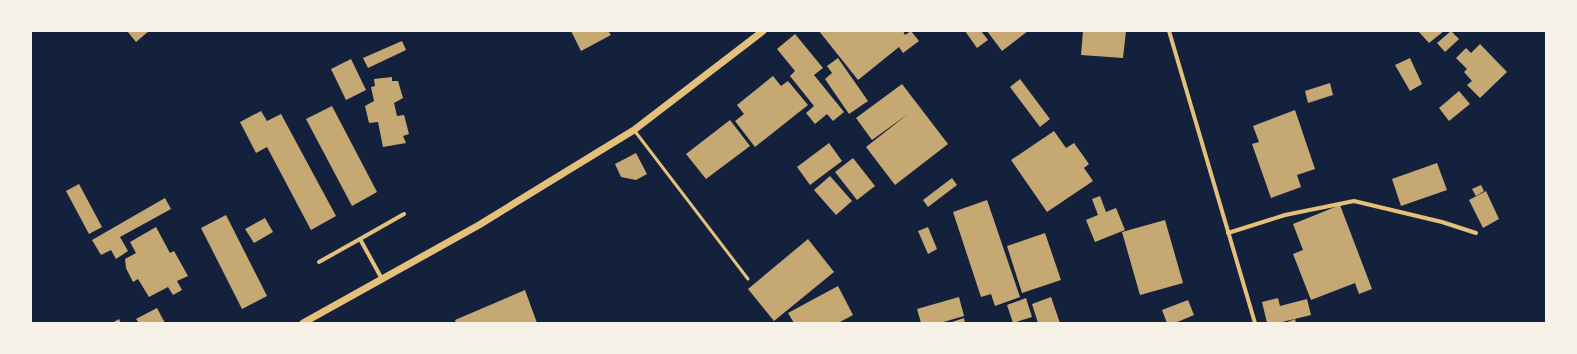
<svg xmlns="http://www.w3.org/2000/svg" width="1577" height="354" font-family="Lato,sans-serif">
	<style>
		.building { fill: #c6a872 }
		.lines { fill: none; stroke-linecap: round; stroke-linejoin: round }
		.service { stroke: #e5c07b; stroke-width: 3 }
		.minor { stroke: #e5c07b; stroke-width: 4 }
		.tertiary { stroke: #e5c07b; stroke-width: 7 }
	</style>
	<rect width="100%" height="100%" fill="#14213d"/>
	<g class="building">
		<path d="M127 31H149L136 42Z"/>
		<path d="M571 31H608L611 35 581 51Z"/>
		<path d="M819 31H886L888 34 886 31H903L905 35 911 31 919 41 903 53 899 47 858 80Z"/>
		<path d="M965 31H981L988 40 977 48Z"/>
		<path d="M987 31H1028L1002 51Z"/>
		<path d="M1083 31H1126L1123 58 1081 55Z"/>
		<path d="M1420 31H1444L1429 43 1419 32Z"/>
		<path d="M1451 31 1459 39 1445 52 1437 43Z"/>
		<path d="M795 34 823 68 814 75 844 112 833 121 827 114 815 124 806 113 814 106 790 76 795 71 777 49Z"/>
		<path d="M402 41 406 50 368 68 363 58Z"/>
		<path d="M1480 44 1507 72 1480 98 1467 85 1472 81 1464 72 1467 69 1456 58 1466 48 1471 53Z"/>
		<path d="M838 58 868 101 849 114 825 79 832 73 827 66Z"/>
		<path d="M1410 58 1422 84 1410 91 1395 65Z"/>
		<path d="M351 59 366 90 346 100 331 69Z"/>
		<path d="M773 76 781 86 788 81 808 105 755 147 735 121 744 114 737 105Z"/>
		<path d="M392 77V81H398L403 98 394 103 397 116 404 115 409 134 403 136 406 143 383 147 378 122 369 123 365 106 374 101 371 87 375 86 374 79Z"/>
		<path d="M1020 79 1050 119 1040 127 1010 87Z"/>
		<path d="M1330 83 1333 95 1308 103 1305 91Z"/>
		<path d="M902 84 948 144 895 185 866 147 908 114 872 140 856 118Z"/>
		<path d="M1459 91 1470 104 1449 121 1439 108Z"/>
		<path d="M332 106 377 192 352 206 306 119Z"/>
		<path d="M1295 110 1315 169 1297 175 1301 187 1271 198 1252 144 1259 142 1253 126Z"/>
		<path d="M261 111 267 121 281 114 336 216 311 230 267 147 256 153 240 122Z"/>
		<path d="M730 120 750 146 706 179 686 154Z"/>
		<path d="M1054 131 1066 148 1074 143 1089 164 1084 168 1093 181 1047 212 1011 160Z"/>
		<path d="M829 143 842 161 810 185 797 167Z"/>
		<path d="M636 153 647 174 636 180 621 177 615 164Z"/>
		<path d="M853 158 875 186 857 200 835 172Z"/>
		<path d="M1437 163 1447 190 1401 206 1392 179Z"/>
		<path d="M830 176 852 201 836 215 814 190Z"/>
		<path d="M952 178 957 185 928 207 923 200Z"/>
		<path d="M79 184 102 227 89 234 66 191Z"/>
		<path d="M1481 185 1484 191 1476 196 1472 189Z"/>
		<path d="M1486 191 1499 219 1483 228 1469 200Z"/>
		<path d="M1100 196 1106 212 1116 208 1125 230 1095 242 1086 220 1098 215 1092 199Z"/>
		<path d="M165 198 171 209 120 237 128 251 116 259 111 250 101 255 92 240Z"/>
		<path d="M987 200 1020 297 995 306 991 294 981 297 953 212Z"/>
		<path d="M1340 205 1372 289 1359 294 1355 283 1311 300 1293 254 1303 250 1293 224Z"/>
		<path d="M226 215 267 296 242 309 201 228Z"/>
		<path d="M265 218 273 232 254 243 245 229Z"/>
		<path d="M1165 220 1183 283 1140 295 1122 232Z"/>
		<path d="M156 227 170 253 174 251 188 276 177 281 182 290 173 295 168 287 149 297 138 279 133 282 126 268 125 259 136 253 130 242Z"/>
		<path d="M928 227 937 249 928 254 918 231Z"/>
		<path d="M1045 233 1061 280 1022 293 1007 246Z"/>
		<path d="M808 239 834 272 774 321 748 289Z"/>
		<path d="M838 286 853 315 838 323H794L788 313Z"/>
		<path d="M525 290 537 323H456L455 320Z"/>
		<path d="M959 297 964 316 940 323H921L917 309Z"/>
		<path d="M1051 297 1060 323H1038L1032 304Z"/>
		<path d="M1026 298 1032 317 1013 323 1007 305Z"/>
		<path d="M1278 298 1280 306 1307 299 1311 315 1278 323H1267L1262 302Z"/>
		<path d="M1188 300 1194 315 1175 323H1167L1162 310Z"/>
		<path d="M157 308 165 323H139L136 319Z"/>
		<path d="M964 318 965 323H949Z"/>
		<path d="M119 319 121 323H112Z"/>
		<path d="M1295 319 1296 323H1285Z"/>
	</g>
	<g class="lines">
		<path class="service" d="M634 130 748 279"/>
		<g class="minor">
			<path d="M1169 31 1255 323"/>
			<path d="M1228 233 1285 215 1354 201 1442 222 1476 233"/>
			<path d="M319 262 360 239"/>
			<path d="M382 279 360 239 404 214"/>
		</g>
		<path class="tertiary" d="M303 323 479 225 634 130 763 31"/>
	</g>
	<rect width="1577" height="354" fill="none" stroke="#f6f1e7" stroke-width="64"/>
</svg>
